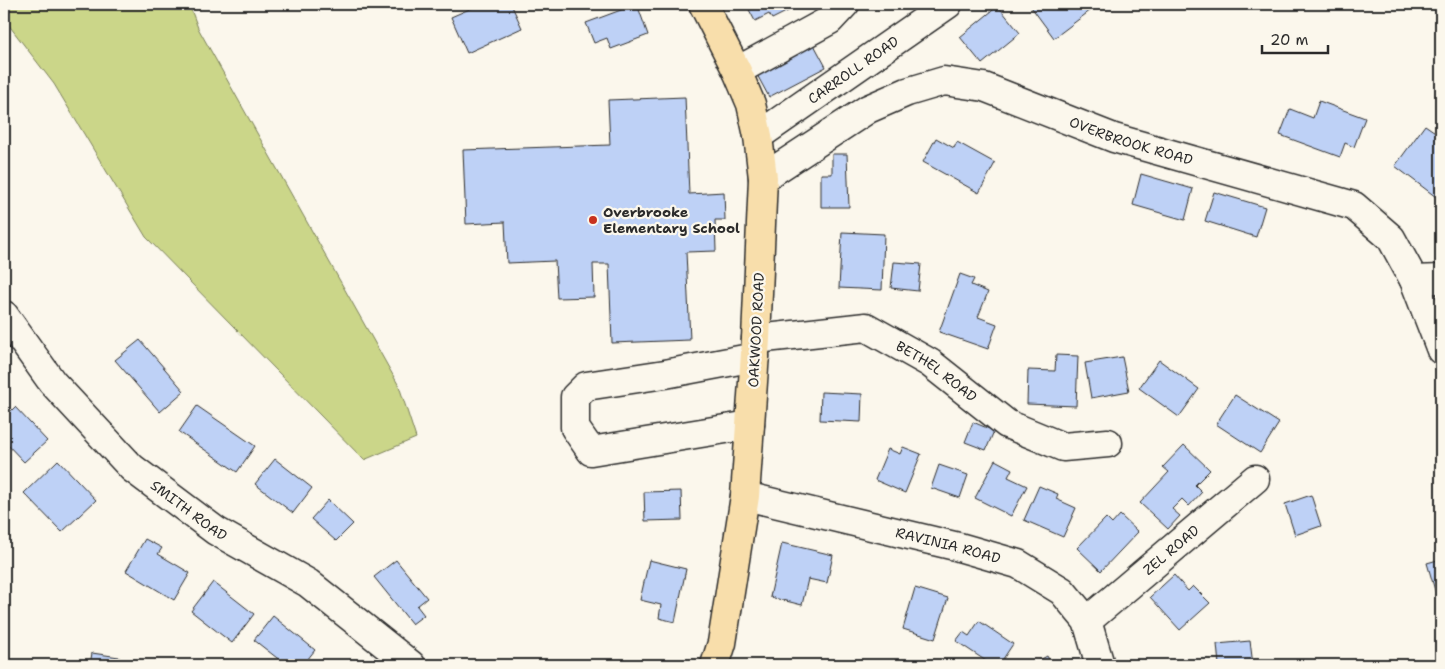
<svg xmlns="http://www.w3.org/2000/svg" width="1445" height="669" font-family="'Shantell Sans',sans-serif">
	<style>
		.green { fill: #cbd689; stroke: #7b805a }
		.building { fill: #bed1f6; stroke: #2b2b2b }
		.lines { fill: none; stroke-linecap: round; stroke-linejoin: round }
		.minor-casing { stroke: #2b2b2b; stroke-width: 31 }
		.major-casing { stroke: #2b2b2b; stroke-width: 31 }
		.minor { stroke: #fbf7ec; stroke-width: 28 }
		.major { stroke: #f8deab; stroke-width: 28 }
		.poi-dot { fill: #c8321e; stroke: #fbf7ec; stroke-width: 2 }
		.labels { text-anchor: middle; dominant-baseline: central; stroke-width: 4.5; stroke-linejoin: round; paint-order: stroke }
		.street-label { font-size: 14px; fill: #2b2b2b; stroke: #fbf7ec }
		.poi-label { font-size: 14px; font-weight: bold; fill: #2b2b2b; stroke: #fbf7ec; text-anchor: start }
	</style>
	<rect width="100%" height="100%" fill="#fbf7ec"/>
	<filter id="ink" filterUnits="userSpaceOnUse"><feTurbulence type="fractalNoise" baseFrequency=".02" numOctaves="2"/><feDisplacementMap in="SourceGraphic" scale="10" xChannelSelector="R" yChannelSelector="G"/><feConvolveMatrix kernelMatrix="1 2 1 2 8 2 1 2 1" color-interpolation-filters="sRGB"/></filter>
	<g filter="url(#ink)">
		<path class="green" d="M4 4H189L198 28 399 386 416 438 364 460 146 237 54 84 4 19Z"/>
		<g class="building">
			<path d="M481 4H511L522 28 467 53 451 17Z"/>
			<path d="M637 4 648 35 611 49 607 38 594 43 586 23Z"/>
			<path d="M746 4H802L772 19 769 14 755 21Z"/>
			<path d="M1029 4H1099L1054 38Z"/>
			<path d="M998 6 1020 33 982 64 960 37Z"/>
			<path d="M812 41 826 67 769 97 755 71Z"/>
			<path d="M685 97 689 194 724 192 725 220H715L716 251 686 252 690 340 612 343 609 264H593L594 297 557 298 555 261 507 263 505 222 466 224 463 150 610 145 608 100Z"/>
			<path d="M1319 101 1365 118 1354 147 1345 143 1340 157 1280 135 1290 109 1313 118Z"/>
			<path d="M1425 125 1441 136 1440 200 1395 166Z"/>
			<path d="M936 138 954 148 957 142 995 163 979 193 923 162Z"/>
			<path d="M832 154H847L849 207H821V174H832Z"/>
			<path d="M1141 174 1193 189 1185 220 1133 205Z"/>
			<path d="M1214 192 1265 207 1256 237 1205 221Z"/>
			<path d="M842 232 884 234 882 290 839 288Z"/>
			<path d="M894 262 921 264 918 291 891 288Z"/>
			<path d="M960 274 974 279 971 285 988 292 978 317 997 324 988 349 939 332Z"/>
			<path d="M140 340 184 391 160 412 115 360Z"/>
			<path d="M1056 355 1078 356 1076 406 1027 404 1028 370 1055 371Z"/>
			<path d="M1122 357 1129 391 1091 398 1085 363Z"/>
			<path d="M1159 360 1199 389 1179 417 1139 388Z"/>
			<path d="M821 392 862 394 861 422 820 420Z"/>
			<path d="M1235 395 1279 423 1260 453 1216 424Z"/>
			<path d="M197 406 255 446 237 472 179 432Z"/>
			<path d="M15 407 47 441 24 462 4 441V418Z"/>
			<path d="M973 422 994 431 986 450 965 442Z"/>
			<path d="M1184 445 1210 470 1195 485 1202 492 1189 506 1182 499 1172 509 1180 516 1168 529 1140 503 1169 472 1163 467Z"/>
			<path d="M903 447 921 454 905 493 875 480 888 449 900 454Z"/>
			<path d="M275 459 312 488 293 513 255 484Z"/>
			<path d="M58 460 96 500 62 532 24 493Z"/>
			<path d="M995 460 1012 469 1008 477 1027 486 1011 516 975 498Z"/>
			<path d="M939 465 968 475 960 498 931 488Z"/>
			<path d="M1039 486 1058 494 1056 499 1076 508 1063 537 1024 520Z"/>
			<path d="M681 491 682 520 645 521 644 492Z"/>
			<path d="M1311 495 1321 526 1295 535 1285 504Z"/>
			<path d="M328 500 353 524 336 541 311 519Z"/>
			<path d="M1120 515 1138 532 1101 571 1077 548 1106 518 1112 524Z"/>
			<path d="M145 539 162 548 158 554 190 573 174 600 126 571Z"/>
			<path d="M782 543 833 555 827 583 808 579 802 605 770 597Z"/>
			<path d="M1441 559V611L1427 563Z"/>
			<path d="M396 560 427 598 417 606 424 615 412 624 374 577Z"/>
			<path d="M649 560 686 569 675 622 659 618 661 605 640 600Z"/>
			<path d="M1174 575 1188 591 1193 586 1210 603 1180 630 1150 597Z"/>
			<path d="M213 582 254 614 232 643 191 611Z"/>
			<path d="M915 588 948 598 935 639 903 629Z"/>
			<path d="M273 616 315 650 303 665H286L254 640Z"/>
			<path d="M979 621 1013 644 999 665H992L956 641 963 632 969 636Z"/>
			<path d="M1250 641 1253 665H1219L1217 644Z"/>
			<path d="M92 653 119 657 118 665H90Z"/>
			<path d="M1047 656 1052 665H1031Z"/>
		</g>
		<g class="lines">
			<defs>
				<g id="minor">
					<path d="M737 71 830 20 845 4"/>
					<path id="s1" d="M758 136 948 4"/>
					<path id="s2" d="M763 178 868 109 907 92 944 81 984 87 1114 138 1354 206 1391 238 1414 280 1441 350"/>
					<path d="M1414 280 1441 279"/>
					<path id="s3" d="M4 315 52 382 132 468 216 531 308 583 411 665"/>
					<path id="s4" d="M756 339 866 327 930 363 1007 424 1063 447 1108 443"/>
					<path d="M750 425 591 451 575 428V397L586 386 665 374 755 357"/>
					<path id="s5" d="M745 496 959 547 1018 564 1062 591 1087 621 1100 665"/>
					<path id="s6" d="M1087 621 1255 479"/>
				</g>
				<path id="major" d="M703 4 737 71 751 104 758 136 763 178 756 339 745 496 722 643 715 665"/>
			</defs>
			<use href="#minor" class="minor-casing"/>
			<use href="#major" class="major-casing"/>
			<use href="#minor" class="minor"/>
			<use href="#major" class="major"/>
		</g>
	</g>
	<circle class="poi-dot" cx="593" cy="220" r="5"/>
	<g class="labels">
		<g class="street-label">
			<text stroke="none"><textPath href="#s1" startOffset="116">CARROLL ROAD</textPath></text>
			<text stroke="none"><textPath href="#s2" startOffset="404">OVERBROOK ROAD</textPath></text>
			<text transform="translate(756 330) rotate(-87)">OAKWOOD ROAD</text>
			<text stroke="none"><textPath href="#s4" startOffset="194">BETHEL ROAD</textPath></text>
			<text stroke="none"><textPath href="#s3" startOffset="271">SMITH ROAD</textPath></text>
			<text stroke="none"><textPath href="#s5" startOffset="209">RAVINIA ROAD</textPath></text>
			<text stroke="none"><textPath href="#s6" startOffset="110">ZEL ROAD</textPath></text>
		</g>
		<g class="poi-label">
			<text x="603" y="212">Overbrooke<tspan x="603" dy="16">Elementary School</tspan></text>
		</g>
	</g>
	<rect width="1445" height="669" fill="none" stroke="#fbf7ec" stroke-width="20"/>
	<rect x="10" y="10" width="1425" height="649" fill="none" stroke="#2b2b2b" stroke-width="2" filter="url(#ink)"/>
	<path d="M1262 45v8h66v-8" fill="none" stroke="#2b2b2b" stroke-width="2.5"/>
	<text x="1270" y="45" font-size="15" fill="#2b2b2b" stroke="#fbf7ec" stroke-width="4" paint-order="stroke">20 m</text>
</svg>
